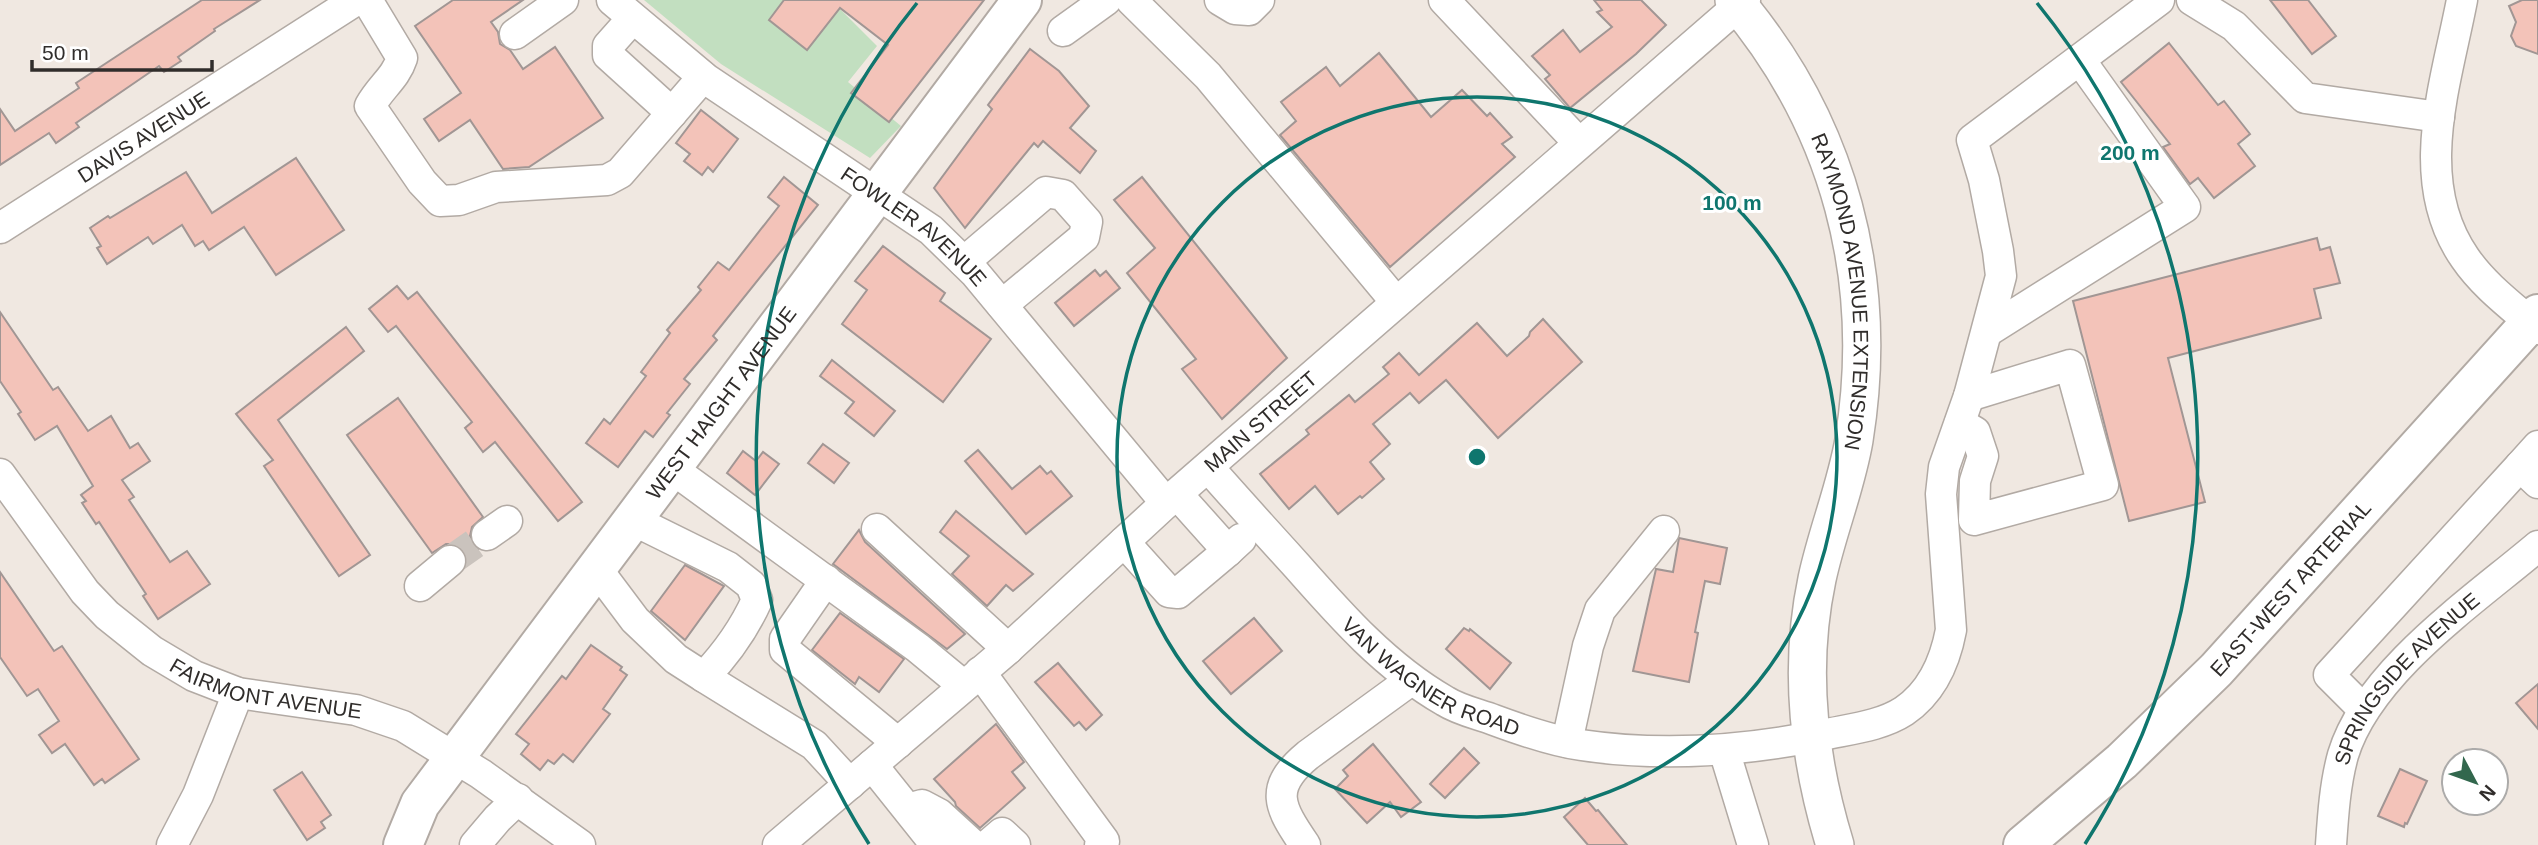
<svg xmlns="http://www.w3.org/2000/svg" width="2538" height="845" font-family="Arial,sans-serif">
	<style>
		.green { fill: #c2dfc0 }
		.building { fill: #f3c3b9; stroke: #a19694; stroke-width: 2 }
		.lines { fill: none; stroke-linecap: round; stroke-linejoin: round }
		.minor-tunnel { stroke: #cac3bd; stroke-width: 30; stroke-dasharray: 30 15; stroke-linecap: butt }
		.minor-casing { stroke: #b2aaa4; stroke-width: 33 }
		.major-casing { stroke: #b2aaa4; stroke-width: 40 }
		.highway-casing { stroke: #b2aaa4; stroke-width: 42 }
		.minor { stroke: #fff; stroke-width: 30 }
		.major { stroke: #fff; stroke-width: 37 }
		.highway { stroke: #fff; stroke-width: 38 }
		.ring { fill: none; stroke: #0f766e; stroke-width: 3.5 }
		.labels { text-anchor: middle; dominant-baseline: central; stroke-width: 6; stroke-linejoin: round; paint-order: stroke }
		.street-label { font-size: 21px; fill: #302d2b; stroke: #fff }
		.centre { fill: #0f766e; stroke: #fff; stroke-width: 3.5 }
		.ring-label { font-size: 21px; text-anchor: middle; font-weight: bold; fill: #0f766e; stroke: #fff; stroke-width: 6; stroke-linejoin: round; paint-order: stroke }
	</style>
	<rect width="100%" height="100%" fill="#f0e8e1"/>
	<path class="green" d="M644 0H831L877 46 848 82 901 126 870 158 721 64Z"/>
	<g class="building">
		<path d="M202 0H260L214 29 215 31 178 57 181 61 164 72 159 66 76 123 79 127 56 143 49 133 0 165V109L15 131 79 88 76 83Z"/>
		<path d="M453 0H523L491 22 498 32 500 44 510 50 523 69 555 47 603 118 529 167 503 169 470 120 439 141 424 119 461 93 415 26Z"/>
		<path d="M784 0H984L889 122 851 93 888 45 840 8 807 50 769 20Z"/>
		<path d="M1594 0H1641L1666 25 1636 54 1570 108 1545 79 1550 75 1532 56 1563 30 1580 52 1612 27 1597 12 1602 10Z"/>
		<path d="M2270 0H2308L2336 36 2312 54Z"/>
		<path d="M2522 0H2538V54L2516 46 2511 36 2516 22 2509 6Z"/>
		<path d="M2169 43 2218 105 2224 101 2250 134 2238 144 2255 166 2214 198 2198 178 2190 184 2163 147 2170 144 2121 82Z"/>
		<path d="M1030 49 1059 71 1089 106 1070 128 1096 151 1080 173 1043 141 1038 147 1034 143 965 228 934 188 992 109 988 105Z"/>
		<path d="M1379 53 1431 117 1462 90 1487 116 1490 113 1512 137 1502 144 1515 157 1390 267 1280 135 1296 121 1281 102 1326 67 1340 86Z"/>
		<path d="M701 110 738 139 713 172 708 167 702 175 684 161 690 154 676 143Z"/>
		<path d="M296 158 344 230 276 275 244 227 209 250 203 241 195 246 182 225 153 244 148 237 107 264 97 248 101 246 90 228 108 216 110 218 186 172 212 213Z"/>
		<path d="M784 177 818 205 713 336 717 340 684 379 690 384 667 413 670 415 653 437 645 431 618 467 586 443 604 419 610 424 646 376 641 372 670 333 667 330 701 290 698 287 718 262 729 270 779 206 768 197Z"/>
		<path d="M1142 177 1287 358 1222 419 1182 369 1196 359 1127 273 1155 248 1114 200Z"/>
		<path d="M2317 238 2320 250 2330 247 2340 283 2314 289 2321 318 2168 358 2205 502 2129 521 2073 301Z"/>
		<path d="M883 246 945 293 940 301 991 339 943 402 842 324 867 290 855 281Z"/>
		<path d="M1095 270 1100 276 1106 271 1120 288 1074 326 1055 303Z"/>
		<path d="M397 286 408 299 417 292 582 502 558 521 495 442 483 452 465 428 472 422 396 326 388 332 369 309Z"/>
		<path d="M0 312 53 390 58 387 88 431 111 416 130 448 138 443 150 461 122 480 134 497 129 500 170 562 187 551 210 584 158 619 143 596 146 594 99 522 96 524 82 503 86 501 81 495 93 486 57 426 35 440 18 414 21 412 0 381Z"/>
		<path d="M1543 319 1582 362 1498 438 1446 380 1419 403 1410 393 1373 424 1390 444 1370 462 1384 479 1362 498 1360 496 1338 514 1315 486 1289 509 1260 474 1309 434 1306 430 1349 395 1355 402 1389 374 1383 367 1399 353 1419 375 1477 323 1507 356 1529 336 1530 332Z"/>
		<path d="M346 327 364 351 278 420 370 555 339 576 264 466 273 460 236 414Z"/>
		<path d="M832 360 895 411 874 436 845 413 854 402 820 376Z"/>
		<path d="M398 398 483 517 472 527 470 536 472 544 478 549 467 557 463 549 455 544H446L432 553 347 435Z"/>
		<path d="M823 444 849 463 834 483 808 463Z"/>
		<path d="M978 450 1012 489 1040 466 1047 474 1051 471 1072 496 1026 534 965 461Z"/>
		<path d="M743 451 756 461 763 452 779 464 755 495 727 473Z"/>
		<path d="M956 511 1033 574 1013 591 1006 585 987 606 952 574 969 556 940 532Z"/>
		<path d="M859 530 865 542 965 634 947 649 833 564Z"/>
		<path d="M1679 538 1727 548 1720 584 1705 581 1695 632 1698 633 1689 682 1633 671 1656 569 1673 572Z"/>
		<path d="M685 565 724 586 685 640 651 611Z"/>
		<path d="M0 572 54 651 62 646 139 759 105 783 102 779 94 785 65 744 52 753 39 735 59 721 38 689 27 696 0 657Z"/>
		<path d="M840 613 904 659 879 692 859 677 855 684 812 650Z"/>
		<path d="M1254 618 1282 651 1231 694 1203 661Z"/>
		<path d="M1464 628 1469 631 1470 629 1511 663 1490 689 1446 649Z"/>
		<path d="M591 645 622 667 620 670 627 675 603 709 610 714 573 762 563 754 554 764 548 760 540 770 521 754 529 744 516 734 562 676 566 679Z"/>
		<path d="M1058 663 1102 715 1086 730 1079 722 1074 726 1035 682Z"/>
		<path d="M2538 684V729L2516 703Z"/>
		<path d="M996 724 1024 762 1012 772 1025 788 980 828 956 806 955 802 934 779Z"/>
		<path d="M1373 744 1421 802 1401 817 1390 802 1367 823 1335 789 1348 776 1343 770Z"/>
		<path d="M1464 748 1479 763 1445 798 1430 784Z"/>
		<path d="M2400 769 2427 781 2407 824 2405 823 2404 827 2378 816Z"/>
		<path d="M302 772 331 815 321 822 325 828 307 840 274 790Z"/>
		<path d="M1585 798 1596 811 1598 810 1627 845H1588L1564 817Z"/>
	</g>
	<g class="lines">
		<path class="minor-tunnel" d="M450 561 487 535"/>
		<defs>
			<g id="minor">
				<path d="M367 0 402 58C395 79 381 86 370 106L422 182 440 201 459 200 496 187 607 180 620 173 703 77"/>
				<path id="s1" d="M612 0 706 79 931 230 975 273 1166 503"/>
				<path d="M1131 0 1208 76 1396 302"/>
				<path d="M1220 0 1235 9 1249 10 1259 0"/>
				<path d="M1444 0 1579 143"/>
				<path d="M2192 0 2234 26 2305 98 2439 117"/>
				<path d="M2462 0C2446 84 2411 181 2465 258 2484 286 2513 307 2538 329"/>
				<path d="M632 19 608 46V55L672 113"/>
				<path d="M1063 31 1106 0"/>
				<path d="M515 34 563 0"/>
				<path id="s2" d="M0 228 356 0"/>
				<path d="M964 262 1046 192 1063 195 1087 222 1084 237 1002 305"/>
				<path d="M1988 331 2185 207 2080 60"/>
				<path d="M1960 423 1975 432 1983 456 1975 481 1974 520 2103 485 2070 365 1969 396"/>
				<path d="M2520 466 2538 446"/>
				<path id="s3" d="M1208 467C1237 500 1267 533 1297 566 1341 616 1386 667 1445 701 1459 710 1478 714 1494 720 1521 730 1552 741 1581 745 1662 757 1744 751 1823 735 1850 729 1881 726 1904 711 1932 692 1945 662 1951 630L1941 494 1944 467 1969 396 2001 276 1998 251 1984 180 1972 140 2159 0"/>
				<path d="M671 468 918 648 964 686"/>
				<path id="s4" d="M0 474 85 592 107 615 152 651 194 676 238 693 356 710 403 726 481 774 580 845"/>
				<path d="M1177 494 1228 551 1241 539"/>
				<path d="M877 529 1008 649"/>
				<path d="M487 535 507 521"/>
				<path d="M1124 542 1169 592 1178 593 1228 551"/>
				<path d="M596 568 635 620 676 659 704 677C726 654 744 629 757 600L751 585 728 567 633 520"/>
				<path d="M826 580 785 639V650L898 743"/>
				<path d="M420 586 450 561"/>
				<path d="M980 672 1104 841 1100 845"/>
				<path d="M704 677 814 745 850 784"/>
				<path d="M2364 710 2329 675 2520 466 2538 483"/>
				<path d="M1567 742 1588 646 1600 610 1664 531"/>
				<path d="M1724 750 1753 845"/>
				<path d="M872 765 936 845"/>
				<path d="M908 809 922 805 939 814 973 845"/>
				<path d="M172 845 198 795 238 693"/>
				<path d="M475 845 498 818 518 799"/>
				<path id="s5" d="M778 845 1008 649 1166 503 1745 0"/>
				<path d="M988 845 1002 833 1015 845"/>
				<path d="M1305 845C1279 807 1268 788 1308 755L1411 680"/>
				<path id="s6" d="M2331 845C2333 815 2335 784 2343 755 2368 672 2473 601 2538 546"/>
			</g>
			<g id="major">
				<path id="s7" d="M1734 0C1840 125 1880 279 1854 440 1846 487 1827 532 1817 579 1798 669 1808 757 1835 845"/>
			</g>
			<g id="highway">
				<path id="s8" d="M403 845 420 804 1022 0"/>
				<path id="s9" d="M2023 845 2122 761 2216 670 2538 314"/>
			</g>
		</defs>
		<use href="#minor" class="minor-casing"/>
		<use href="#major" class="major-casing"/>
		<use href="#highway" class="highway-casing"/>
		<use href="#minor" class="minor"/>
		<use href="#major" class="major"/>
		<use href="#highway" class="highway"/>
	</g>
	<g class="ring">
		<circle cx="1477" cy="457" r="360"/>
		<path d="M869 844A721 721 0 0 1 917 3M2037 3A721 721 0 0 1 2085 844"/>
	</g>
	<g class="labels">
		<g class="street-label">
			<text stroke="none"><textPath href="#s2" startOffset="170">DAVIS AVENUE</textPath></text>
			<text stroke="none"><textPath href="#s1" startOffset="378">FOWLER AVENUE</textPath></text>
			<text stroke="none"><textPath href="#s7" startOffset="320">RAYMOND AVENUE EXTENSION</textPath></text>
			<text stroke="none"><textPath href="#s8" startOffset="546">WEST HAIGHT AVENUE</textPath></text>
			<text stroke="none"><textPath href="#s5" startOffset="642">MAIN STREET</textPath></text>
			<text stroke="none"><textPath href="#s9" startOffset="371">EAST-WEST ARTERIAL</textPath></text>
			<text stroke="none"><textPath href="#s3" startOffset="310">VAN WAGNER ROAD</textPath></text>
			<text stroke="none"><textPath href="#s6" startOffset="191">SPRINGSIDE AVENUE</textPath></text>
			<text stroke="none"><textPath href="#s4" startOffset="357">FAIRMONT AVENUE</textPath></text>
		</g>
	</g>
	<circle cx="1477" cy="457" r="10" class="centre"/>
	<g class="ring-label">
		<text x="2130" y="160">200 m</text>
		<text x="1732" y="210">100 m</text>
	</g>
	<g transform="translate(2475 782) rotate(131)"><circle r="33" fill="#ffffff" stroke="#acabaa" stroke-width="2"/>
	<path d="M0-5L12 26L0 18L-12 26Z" fill="#32674d"/>
	<text y="-10" font-size="19" font-weight="bold" text-anchor="middle" fill="#302d2b">N</text>
	</g>
	<path d="M32 60v10h180v-10" fill="none" stroke="#302d2b" stroke-width="3.5"/>
	<text x="42" y="60" font-size="21" fill="#302d2b" stroke="#ffffff" stroke-width="5" paint-order="stroke">50 m</text>
</svg>
